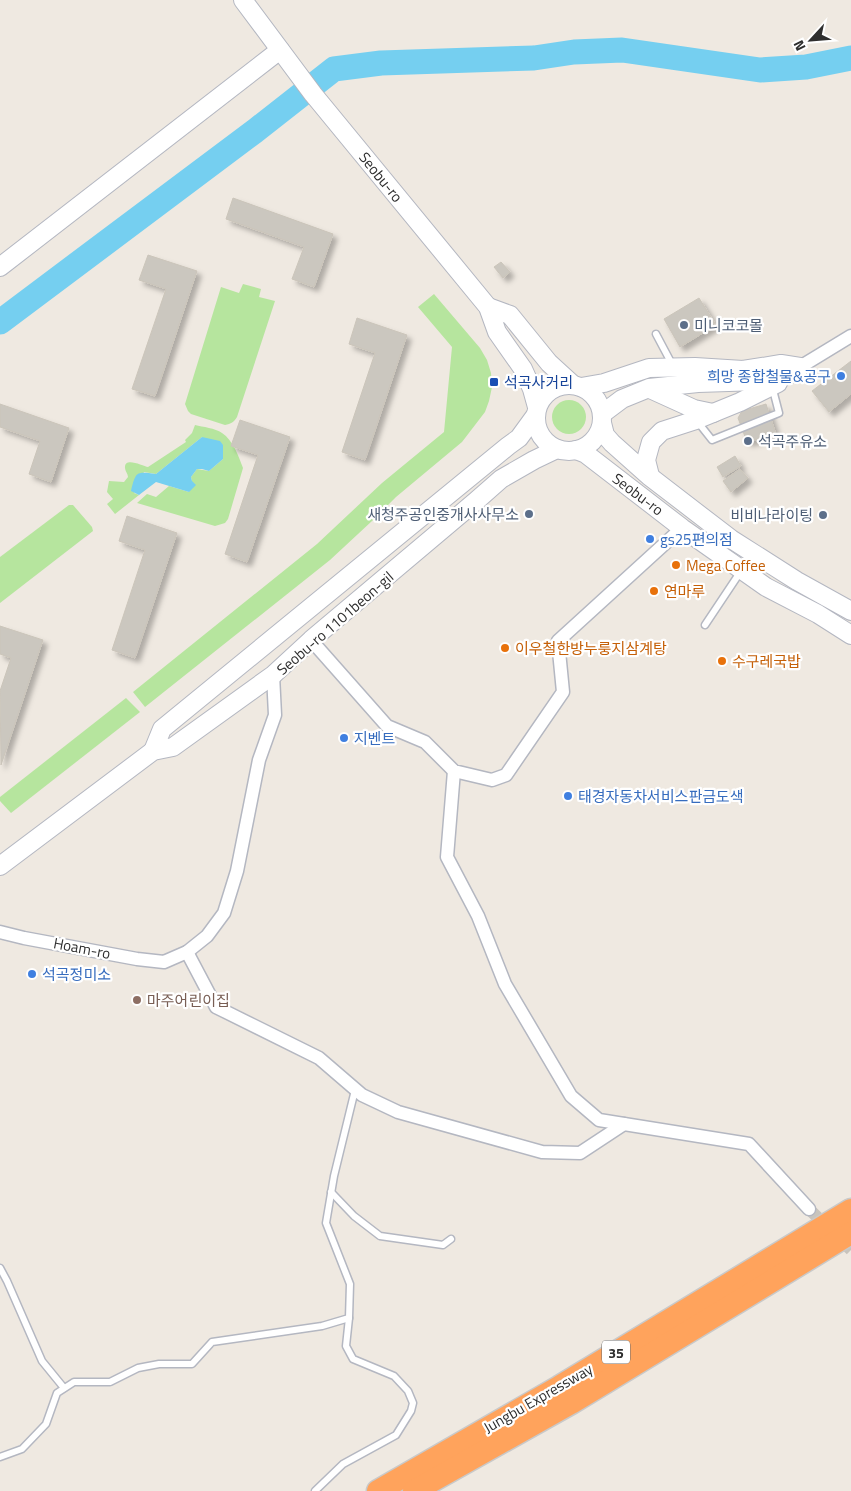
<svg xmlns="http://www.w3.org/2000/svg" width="851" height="1491" font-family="'Titillium Web','Noto Sans KR',sans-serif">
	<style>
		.green { fill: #b6e59e }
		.water { fill: #75cff0 }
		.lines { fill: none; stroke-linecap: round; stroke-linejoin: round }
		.river { stroke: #75cff0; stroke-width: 25 }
		.building { fill: #cbc7bf; stroke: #cbc5ba; filter: url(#shadow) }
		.street-tunnel { stroke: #c8c4bd; stroke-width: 12; stroke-dasharray: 12 6; stroke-linecap: butt }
		.lane-casing { stroke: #b4b7c1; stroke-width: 9 }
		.street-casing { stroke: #b4b7c1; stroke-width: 15 }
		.secondary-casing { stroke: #b4b7c1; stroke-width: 20 }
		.highway-casing { stroke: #c9c9c9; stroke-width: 25 }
		.lane { stroke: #fff; stroke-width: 6 }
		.street { stroke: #fff; stroke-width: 12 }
		.secondary { stroke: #fff; stroke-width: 18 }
		.highway { stroke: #ffa35c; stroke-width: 22 }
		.service-dot { fill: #5c6f8a; stroke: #fff; stroke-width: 2 }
		.shop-dot { fill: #3f7fe0; stroke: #fff; stroke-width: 2 }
		.transit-dot { fill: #1a4fb4; stroke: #fff; stroke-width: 2 }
		.food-dot { fill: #e8710a; stroke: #fff; stroke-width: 2 }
		.education-dot { fill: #8d6e63; stroke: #fff; stroke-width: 2 }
		.labels { text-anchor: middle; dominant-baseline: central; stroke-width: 4.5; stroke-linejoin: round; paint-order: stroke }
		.shield { fill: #fff; stroke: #6d6d6d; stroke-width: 1 }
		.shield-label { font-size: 14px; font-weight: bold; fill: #2e2e2e }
		.street-label { font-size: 15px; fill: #2e2e2e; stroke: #fff }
		.service-label { font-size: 15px; fill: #4e5e75; stroke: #fff; text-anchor: start }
		.shop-label { font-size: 15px; fill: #366cbe; stroke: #fff; text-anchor: start }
		.transit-label { font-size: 15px; fill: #164399; stroke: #fff; text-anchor: start }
		.food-label { font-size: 15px; fill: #c56008; stroke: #fff; text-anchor: start }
		.education-label { font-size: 15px; fill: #785e54; stroke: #fff; text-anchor: start }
	</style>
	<defs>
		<filter id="shadow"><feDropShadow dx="4.5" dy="4.5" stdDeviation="2.5" flood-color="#0004"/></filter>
	</defs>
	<rect width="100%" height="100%" fill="#efe9e1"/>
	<g class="green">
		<path d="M243 284 261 289 259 297 275 301 237 417C234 422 231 424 225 425L191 414 188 411 185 404 221 287 239 293Z"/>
		<path d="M434 294 480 348 487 360 491 373 492 387 489 401 485 412 462 442 396 497 372 521 330 560 145 707 133 692 317 544 382 483 444 432 452 347 418 307Z"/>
		<circle cx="569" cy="417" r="17"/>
		<path d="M195 425C203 427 215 428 222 433 233 440 239 457 243 468L228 519 225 523 215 526 137 503 147 494 156 497 169 486 189 492 192 481 191 477 197 469 209 471 223 459 202 437 156 474 144 472 134 493 139 495 115 514 107 504 113 499 107 492 109 481 124 482 128 477C128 474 125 471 125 468 124 456 143 466 148 467L186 442 185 440 192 433Z"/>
		<path d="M69 505H73L92 527 93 531 0 603V557Z"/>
		<path d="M126 698 140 712 11 813 0 801V797Z"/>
	</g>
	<path class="water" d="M202 437 220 441 223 445V459L209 471 202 469H197L191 477 192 481 196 485 189 492 156 482 139 495 131 491C136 470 137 472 156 474Z"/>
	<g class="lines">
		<path class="river" d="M0 322 255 131 334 69 381 63 534 58 574 52 622 50 760 70 806 67 851 58"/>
	</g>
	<g class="building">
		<path d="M233 198 333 234 314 287 292 279 304 247 226 219Z"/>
		<path d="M148 255 197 271 155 396 132 389 166 289 139 280Z"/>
		<path d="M501 262 510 272 503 278 494 267Z"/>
		<path d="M699 298 716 325 680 347 664 319Z"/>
		<path d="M357 318 407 335 365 460 342 452 375 353 349 344Z"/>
		<path d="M851 361V394L829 412 812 391Z"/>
		<path d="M0 404 69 428 51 482 29 474 40 441 0 427Z"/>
		<path d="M766 404 776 434 747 442 738 418 742 411Z"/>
		<path d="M240 420 290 437 247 562 225 554 258 455 231 446Z"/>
		<path d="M735 456 741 466 723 477 717 467Z"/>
		<path d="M740 469 748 478 731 492 723 481Z"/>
		<path d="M127 516 177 533 135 658 112 650 145 550 119 541Z"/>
		<path d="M0 626 43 640 1 765 0 691 11 658 0 654Z"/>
	</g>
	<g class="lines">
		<path class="street-tunnel" d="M809 1209 851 1250"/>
		<defs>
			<g id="lane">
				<path d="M656 334 673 366"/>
				<path d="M697 421 712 440 779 413 772 386"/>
				<path d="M705 625 741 571"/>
				<path d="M331 1192 354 1216 380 1236 443 1245 451 1239"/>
				<path d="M0 1268 7 1281 42 1361 64 1388"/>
				<path d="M0 1457 22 1449 46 1424 57 1393 74 1382H110L138 1368 159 1364H192L212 1342 322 1326 349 1318 350 1284 326 1223 334 1176 355 1090"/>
				<path d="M315 1491 343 1464 396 1435 411 1411 413 1403 408 1391 394 1376 353 1359 346 1346 349 1318"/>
			</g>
			<g id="street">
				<path d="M800 367 851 336"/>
				<path d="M311 640 387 726 425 742 454 771 492 780 506 775 563 692 558 641 682 528"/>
				<path d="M454 771 447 857 478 916 505 984 571 1096 599 1120 749 1144 809 1209"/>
				<path d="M0 932 24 938 137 959 164 962 187 952 207 936 224 913 237 871 259 760 275 715 273 675"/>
				<path d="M187 952 216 1007 319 1058 362 1095 398 1112 542 1152 580 1153 624 1124"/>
			</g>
			<g id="secondary">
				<path d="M243 0 313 94 488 307 497 332 523 369 532 389 537 407"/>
				<path d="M0 267 280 50"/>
				<path d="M488 307 510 315 549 363 572 384"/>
				<circle cx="569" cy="418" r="33"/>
				<path d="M581 387 604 383 649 368 695 367 743 370 781 364 800 367"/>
				<path d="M650 389 694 409 713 413"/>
				<path d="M602 414 622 399 649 388 698 383 759 381 788 375 800 367"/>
				<path d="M602 423 605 435 612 443 649 476 731 539 797 581 851 611"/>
				<path d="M576 450 586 454 682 528 766 587 818 614 851 635"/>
				<path d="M650 476 646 460 651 442 662 431 696 420 740 402 778 383"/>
				<path d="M153 751 162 729 508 446 519 438 535 416"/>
				<path d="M0 866 153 751 173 747 273 675 311 640 476 501 501 479 534 460 557 449"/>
			</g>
			<g id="highway">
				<path d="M378 1491 559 1387 851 1210"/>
				<path d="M414 1491 571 1403 851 1233"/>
			</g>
		</defs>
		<use href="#lane" class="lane-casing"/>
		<use href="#street" class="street-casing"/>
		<use href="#secondary" class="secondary-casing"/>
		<use href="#highway" class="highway-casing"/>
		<use href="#lane" class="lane"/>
		<use href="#street" class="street"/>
		<use href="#secondary" class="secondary"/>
		<use href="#highway" class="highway"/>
	</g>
	<g class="service-dot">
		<circle cx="684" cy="325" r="5"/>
		<circle cx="748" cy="441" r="5"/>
		<circle cx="529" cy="514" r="5"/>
		<circle cx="823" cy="515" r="5"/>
	</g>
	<g class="shop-dot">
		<circle cx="841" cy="376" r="5"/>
		<circle cx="650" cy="539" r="5"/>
		<circle cx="344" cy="738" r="5"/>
		<circle cx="568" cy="796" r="5"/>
		<circle cx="32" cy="974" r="5"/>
	</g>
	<rect class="transit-dot" x="489" y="377" width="10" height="10" rx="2.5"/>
	<g class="food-dot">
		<circle cx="676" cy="565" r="5"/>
		<circle cx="654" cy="591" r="5"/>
		<circle cx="505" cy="648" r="5"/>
		<circle cx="722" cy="661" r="5"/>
	</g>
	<circle class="education-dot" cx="137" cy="1000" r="5"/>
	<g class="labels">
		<rect class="shield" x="602" y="1340.5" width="28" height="23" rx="4"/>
		<g class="shield-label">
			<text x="616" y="1352">35</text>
		</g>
		<g class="street-label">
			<text transform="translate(381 177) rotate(51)">Seobu-ro</text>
			<text transform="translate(638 494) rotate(37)">Seobu-ro</text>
			<text transform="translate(335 623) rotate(-41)">Seobu-ro 1101beon-gil</text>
			<text transform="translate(82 948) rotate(11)">Hoam-ro</text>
			<text transform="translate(538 1398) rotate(-30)">Jungbu Expressway</text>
		</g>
		<g class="service-label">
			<text x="694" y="325">미니코코몰</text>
			<text x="758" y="441">석곡주유소</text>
			<text x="519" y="514" text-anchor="end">새청주공인중개사사무소</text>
			<text x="813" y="515" text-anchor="end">비비나라이팅</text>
		</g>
		<g class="shop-label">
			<text x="831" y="376" text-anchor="end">희망 종합철물&amp;공구</text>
			<text x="660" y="539">gs25편의점</text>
			<text x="354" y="738">지벤트</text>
			<text x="578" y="796">태경자동차서비스판금도색</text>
			<text x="42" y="974">석곡정미소</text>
		</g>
		<g class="transit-label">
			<text x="504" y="382">석곡사거리</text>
		</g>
		<g class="food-label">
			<text x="686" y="565">Mega Coffee</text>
			<text x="664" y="591">연마루</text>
			<text x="515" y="648">이우철한방누룽지삼계탕</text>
			<text x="732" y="661">수구레국밥</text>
		</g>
		<g class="education-label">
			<text x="147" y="1000">마주어린이집</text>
		</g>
	</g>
	<g transform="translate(811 40) rotate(244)" stroke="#ffffff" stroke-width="4" paint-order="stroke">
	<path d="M0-4L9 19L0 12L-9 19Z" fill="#2e2e2e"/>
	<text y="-8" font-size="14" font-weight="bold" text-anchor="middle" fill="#2e2e2e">N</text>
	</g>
</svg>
